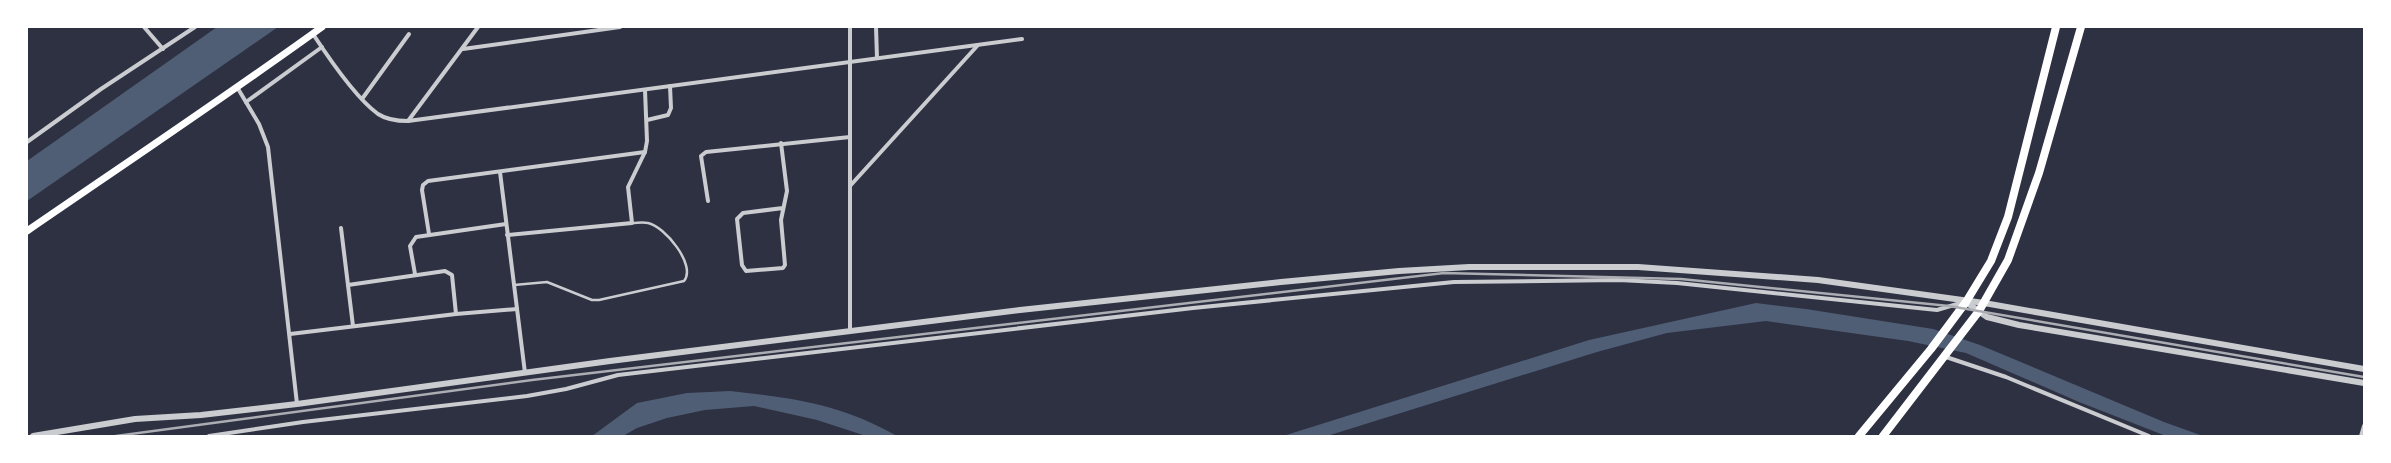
<svg xmlns="http://www.w3.org/2000/svg" width="2391" height="463" font-family="Montserrat,sans-serif">
	<style>
		.water { fill: #4f5d75 }
		.lines { fill: none; stroke-linecap: round; stroke-linejoin: round }
		.service { stroke: #caccd0; stroke-width: 2.5 }
		.minor { stroke: #caccd0; stroke-width: 4 }
		.tertiary { stroke: #caccd0; stroke-width: 6 }
		.secondary { stroke: #fff; stroke-width: 7 }
		.trunk { stroke: #fff; stroke-width: 8 }
		.rail { stroke: #abadb3; stroke-width: 2.5 }
	</style>
	<rect width="100%" height="100%" fill="#2d3142"/>
	<g class="water">
		<path d="M217 27H278L27 201V161Z"/>
		<path d="M1756 303 1806 309 1933 329 1980 345 2164 422 2203 436H2166L2079 402 1966 353 1908 341 1766 321 1667 333 1597 352 1327 436H1283L1589 340Z"/>
		<path d="M730 391C793 398 841 404 897 436H866L817 420 754 406 705 410 667 418 637 428 623 436H592L637 403 687 393Z"/>
	</g>
	<g class="lines">
		<path class="service" d="M514 285 547 282 592 300H599L684 281C697 265 664 226 648 223 643 222 637 223 632 223"/>
		<g class="minor">
			<path d="M144 27 163 49"/>
			<path d="M850 27V331"/>
			<path d="M876 27 877 58"/>
			<path d="M313 34C328 57 356 98 378 114 387 120 398 121 408 121L1022 39"/>
			<path d="M463 49 620 27"/>
			<path d="M237 87 259 124 268 147 297 404"/>
			<path d="M362 99 409 34"/>
			<path d="M246 102 322 47"/>
			<path d="M647 120 668 115 671 108 670 86"/>
			<path d="M408 121 478 27"/>
			<path d="M27 142 101 89 195 27"/>
			<path d="M781 143 787 191 781 220 785 265 783 268 746 271 742 265 737 219 743 213 783 208"/>
			<path d="M500 172 525 373"/>
			<path d="M850 186 978 45"/>
			<path d="M708 201 701 156 706 152 850 137"/>
			<path d="M341 228 353 326"/>
			<path d="M429 234 422 190 423 185 428 181 645 152"/>
			<path d="M507 235 632 223 628 187 645 152 647 141 645 90"/>
			<path d="M415 274 410 246 416 237 506 224"/>
			<path d="M348 285 445 271 452 275 456 314"/>
			<path d="M290 334 456 314 517 309"/>
			<path d="M1946 357 2006 377 2149 436"/>
			<path d="M209 436 303 422 527 396 566 389 618 375 1193 308 1454 282 1619 280 1677 283 1937 310 1964 302"/>
			<path d="M2361 436 2364 426"/>
		</g>
		<g class="tertiary">
			<path d="M1966 302 1987 317 2019 325 2364 383"/>
			<path d="M33 436 135 419 201 415 297 404 610 361 1020 310 1281 282 1399 271 1469 267H1638L1818 280 1984 303 2364 369"/>
		</g>
		<path class="secondary" d="M27 231C126 163 225 97 322 27"/>
		<g class="trunk">
			<path d="M1859 436 1931 349 1966 302 1991 261 2008 217 2056 27"/>
			<path d="M1883 436 1979 311 2008 260 2039 173 2081 27"/>
		</g>
		<path class="rail" d="M116 436 532 380 1444 273 1681 279 1949 306 2364 377"/>
	</g>
	<rect width="2391" height="463" fill="none" stroke="#ffffff" stroke-width="56"/>
</svg>
